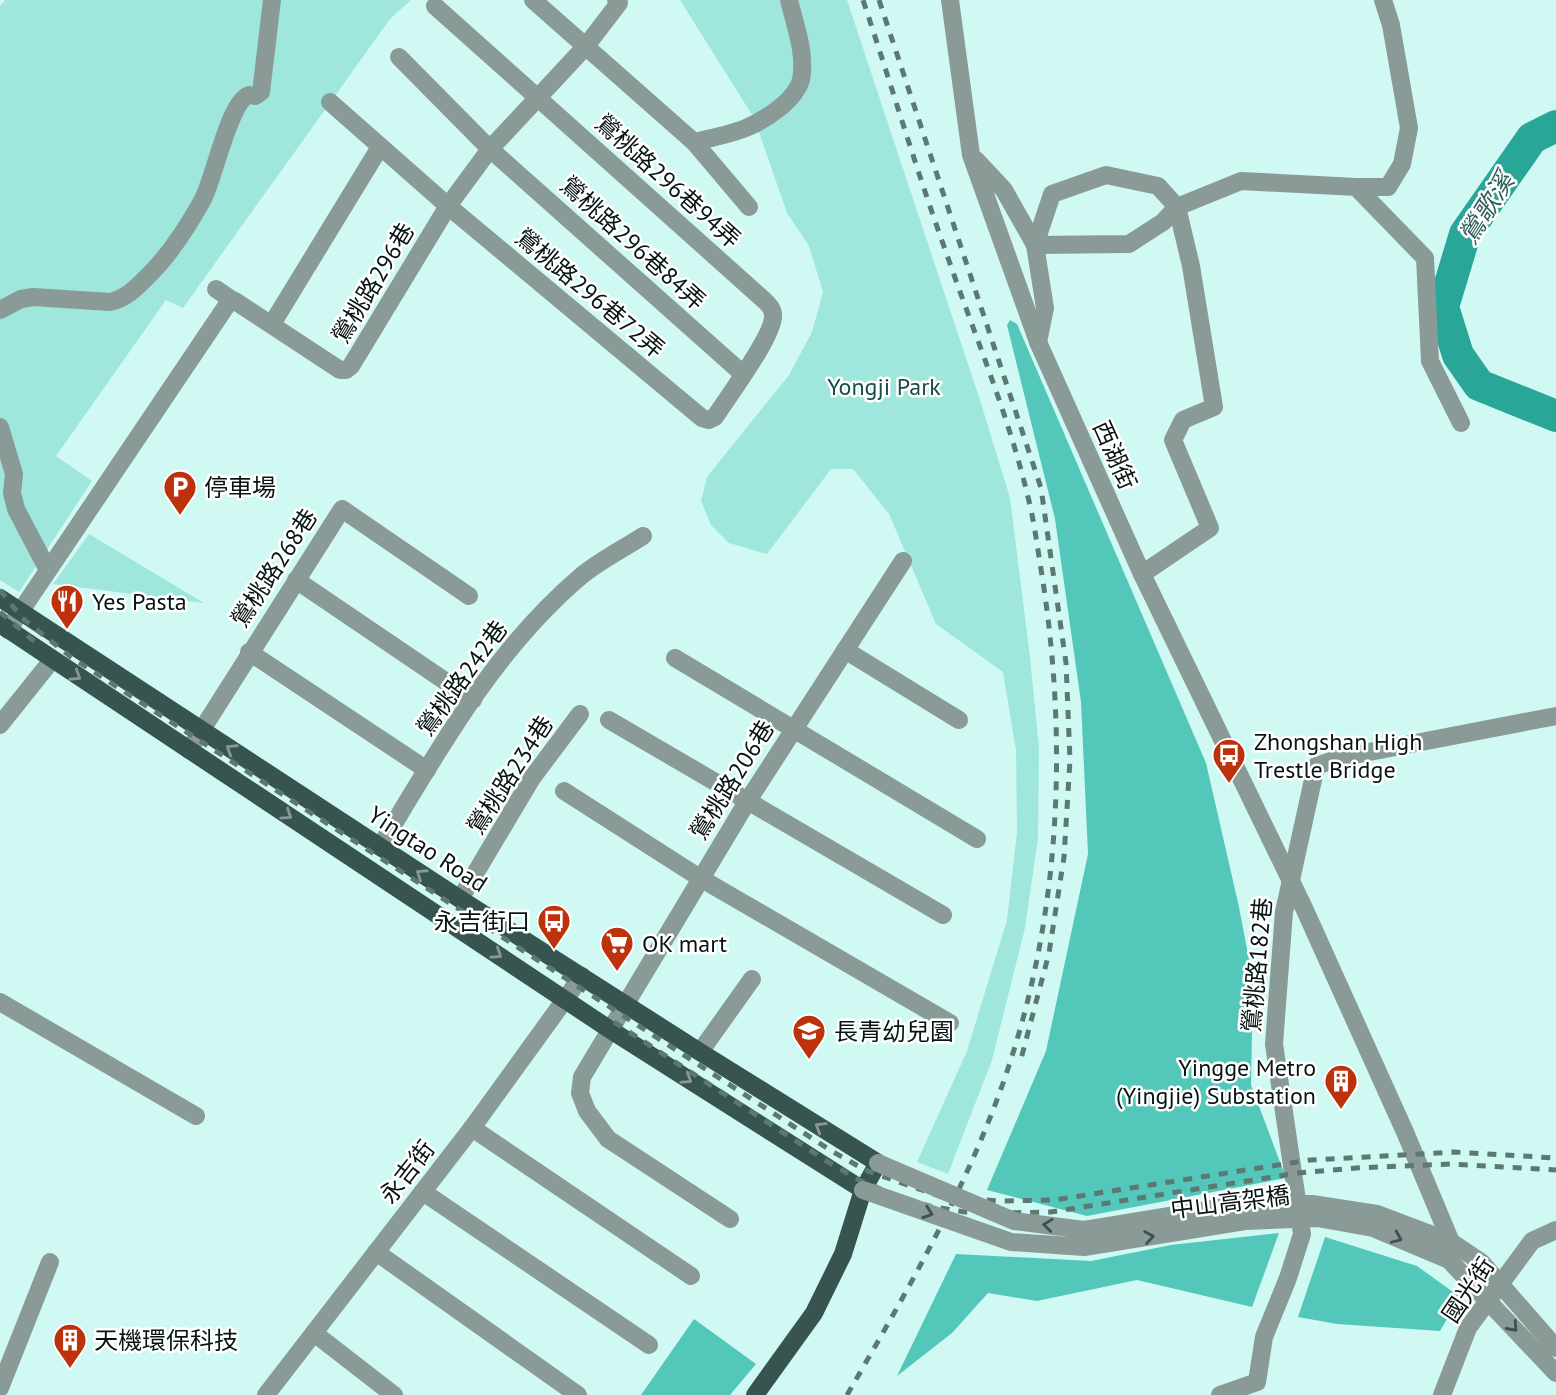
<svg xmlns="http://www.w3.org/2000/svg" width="1556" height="1395" font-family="'PT Sans','Noto Sans TC',sans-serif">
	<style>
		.green { fill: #9fe7dc }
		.forest { fill: #53c7b9 }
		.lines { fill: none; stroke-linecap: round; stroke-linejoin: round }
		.river { stroke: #2aa699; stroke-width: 32 }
		.minor { stroke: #8a9a97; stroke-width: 18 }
		.major { stroke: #375450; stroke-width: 18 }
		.rail { stroke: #5d7773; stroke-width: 5; stroke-dasharray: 9 9; stroke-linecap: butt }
		.minor-bridge { stroke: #8a9a97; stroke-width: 18 }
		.oneway { stroke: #879896 }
		.oneway2 { stroke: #41504e }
		.labels { text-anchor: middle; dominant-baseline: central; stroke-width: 5; stroke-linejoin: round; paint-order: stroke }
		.street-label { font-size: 24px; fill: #061412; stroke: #fff }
		.park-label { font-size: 24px; fill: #184b45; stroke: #fff }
		.poi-label { font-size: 24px; fill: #061412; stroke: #fff; text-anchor: start }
		.water-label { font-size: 26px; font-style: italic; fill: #2f605a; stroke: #fff }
	</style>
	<rect width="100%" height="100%" fill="#d1f9f3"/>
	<g class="green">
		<path d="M5 0H411L390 19 183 308 166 300 56 456 92 481 19 592 0 580V6Z"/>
		<path d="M680 0H847L980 400 1010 498 1030 657 1039 748 1038 838 1025 928 992 1060 948 1174 917 1162 967 1051 1007 920 1017 832 1016 750 1003 672 936 624 889 514 853 469H831L767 554 729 543 711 525 701 501 707 477 789 375 812 332 823 292 809 246 787 213 754 118Z"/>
		<path d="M89 534 204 603 53 584Z"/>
	</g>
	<g class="forest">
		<path d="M1010 320 1017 324 1206 763 1239 907 1253 981 1251 1085 1286 1178 1087 1216 987 1190 1046 1051 1088 854 1081 702 1055 519 1007 325Z"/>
		<path d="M1279 1233 1252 1307 1137 1280 1037 1301 988 1293 952 1333 897 1376 956 1254 1091 1261 1171 1245Z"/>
		<path d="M1325 1237 1417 1266 1460 1297 1440 1331 1337 1324 1298 1317Z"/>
		<path d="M694 1319 756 1364 730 1395H641Z"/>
	</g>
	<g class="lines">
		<path class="river" d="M1556 126 1532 138 1465 234 1443 307 1458 355 1479 385 1556 416"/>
		<g class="minor">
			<path d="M533 0 694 142 749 207"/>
			<path d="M950 0 971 155 1038 342 1142 574 1304 908 1405 1132 1451 1242 1450 1253"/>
			<path d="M399 57 490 149 743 374"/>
			<path d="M255 96 261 92 272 0"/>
			<path d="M330 102 448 206 702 418 709 420 715 417C727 398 775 334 773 315 773 309 769 305 765 301L435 6"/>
			<path d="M694 142C732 133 751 131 782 106 790 99 798 90 801 80 806 53 795 25 789 0"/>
			<path d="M976 160 1004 190 1035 245 1045 308 1038 342"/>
			<path d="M1356 187H1388L1402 164 1409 128 1391 25 1383 0"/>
			<path d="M216 289 232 300"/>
			<path d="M0 310 21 299 33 297 110 302C127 298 137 287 149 275 171 253 187 228 202 201 214 180 229 101 249 95"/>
			<path d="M272 324 380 147"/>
			<path d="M0 427 14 474 12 493 16 509 48 570"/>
			<path d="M1142 574 1210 528 1173 440 1183 420 1214 407 1191 266 1177 207 1158 186 1106 175 1052 194 1035 245 1129 244 1163 222 1177 207 1241 181 1356 187 1425 258 1430 361 1461 423"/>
			<path d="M296 580 473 700"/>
			<path d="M8 630 229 302 235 301 340 370H346L351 366 448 206 490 149 586 46 619 3 616 0"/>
			<path d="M845 650 959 720"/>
			<path d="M249 652 427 770"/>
			<path d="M675 658 977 839"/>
			<path d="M609 720 943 915"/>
			<path d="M0 725 52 660"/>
			<path d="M189 750 342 509 469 596"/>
			<path d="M564 791 700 878 950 1023"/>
			<path d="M380 847C437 752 494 650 580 577 599 561 623 549 643 536"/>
			<path d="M460 899 532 778 580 714"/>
			<path d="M0 1002 196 1116"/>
			<path d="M700 1052 752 979"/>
			<path d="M472 1128 691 1276"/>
			<path d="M423 1192 649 1345"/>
			<path d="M730 1219 608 1139 587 1111 580 1093 582 1077 747 802 903 561"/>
			<path d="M376 1252 578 1395"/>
			<path d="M314 1333 394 1395"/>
			<path d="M0 1388 50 1262"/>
			<path d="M266 1395 472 1128 582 976"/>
			<path d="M1220 1395 1257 1382 1264 1337 1288 1278 1302 1234 1274 1044 1284 912 1316 766 1343 757 1556 716"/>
			<path d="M1442 1395 1468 1328 1532 1241 1556 1230"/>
		</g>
		<g class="major">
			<path d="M0 598 460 899 700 1052 878 1163 863 1190 843 1254 814 1313 755 1395"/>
			<path d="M0 624 609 1029 863 1190"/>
		</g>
		<g class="rail">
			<path d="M879 0 1041 488 1066 663 1070 760 1064 857 1049 953 1021 1059"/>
			<path d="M0 590 22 618 71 657 830 1150 865 1170 939 1196 1000 1201 1054 1200 1310 1160 1454 1152 1556 1158"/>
			<path d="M0 612 35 642"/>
			<path d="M614 1022 825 1160 857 1179 892 1194 929 1206 965 1212 1003 1213 1051 1212 1298 1173 1356 1168 1451 1164 1556 1170"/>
			<path d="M847 1395C905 1295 963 1195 1002 1086 1061 920 1069 742 1041 569 1037 545 1034 520 1028 497 1008 413 974 334 946 252 916 169 891 84 863 0"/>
		</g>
		<g class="minor-bridge">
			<path d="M878 1163 1014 1221 1084 1230 1243 1204H1312L1377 1214 1451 1242 1481 1262 1556 1348"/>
			<path d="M863 1190 1011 1242 1084 1247 1245 1221 1317 1218 1373 1228 1449 1260 1556 1373"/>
		</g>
	</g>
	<defs><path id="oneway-chevron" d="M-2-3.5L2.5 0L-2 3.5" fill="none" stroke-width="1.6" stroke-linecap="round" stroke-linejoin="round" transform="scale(1.75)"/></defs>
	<g class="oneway">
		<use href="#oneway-chevron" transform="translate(76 676) rotate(33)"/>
		<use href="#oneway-chevron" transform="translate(231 749) rotate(-147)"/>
		<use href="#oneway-chevron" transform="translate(287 815) rotate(34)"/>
		<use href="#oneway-chevron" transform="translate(421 874) rotate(-147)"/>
		<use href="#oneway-chevron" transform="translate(497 954) rotate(33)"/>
		<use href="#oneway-chevron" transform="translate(687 1079) rotate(32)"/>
		<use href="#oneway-chevron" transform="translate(820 1127) rotate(-148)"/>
	</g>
	<g class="oneway2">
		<use href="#oneway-chevron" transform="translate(928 1213) rotate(19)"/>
		<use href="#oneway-chevron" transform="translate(1048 1225) rotate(-173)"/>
		<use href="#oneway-chevron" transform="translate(1149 1237) rotate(-9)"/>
		<use href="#oneway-chevron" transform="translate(1397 1238) rotate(23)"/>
		<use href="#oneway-chevron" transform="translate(1513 1327) rotate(48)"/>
	</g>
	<defs>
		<symbol id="parking-pin" viewBox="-11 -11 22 30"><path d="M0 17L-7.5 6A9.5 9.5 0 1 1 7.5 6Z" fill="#bc320d" stroke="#fff"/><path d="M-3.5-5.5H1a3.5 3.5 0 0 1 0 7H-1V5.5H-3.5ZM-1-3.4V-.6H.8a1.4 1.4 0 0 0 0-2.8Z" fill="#fff"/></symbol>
		<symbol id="restaurant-pin" viewBox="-11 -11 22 30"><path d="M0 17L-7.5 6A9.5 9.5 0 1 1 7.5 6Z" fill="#bc320d" stroke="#fff"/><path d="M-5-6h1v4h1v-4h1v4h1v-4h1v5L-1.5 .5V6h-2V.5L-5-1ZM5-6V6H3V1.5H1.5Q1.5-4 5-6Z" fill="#fff"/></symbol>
		<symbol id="bus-pin" viewBox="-11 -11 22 30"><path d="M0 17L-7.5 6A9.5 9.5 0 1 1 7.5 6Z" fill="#bc320d" stroke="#fff"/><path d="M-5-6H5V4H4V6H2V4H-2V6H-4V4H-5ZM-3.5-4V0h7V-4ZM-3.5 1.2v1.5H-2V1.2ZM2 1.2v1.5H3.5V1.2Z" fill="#fff"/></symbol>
		<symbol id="supermarket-pin" viewBox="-11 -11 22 30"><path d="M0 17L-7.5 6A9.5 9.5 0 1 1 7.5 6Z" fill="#bc320d" stroke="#fff"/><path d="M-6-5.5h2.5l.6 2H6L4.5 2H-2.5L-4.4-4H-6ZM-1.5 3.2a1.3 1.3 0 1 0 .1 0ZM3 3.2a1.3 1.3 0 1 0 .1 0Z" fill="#fff"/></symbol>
		<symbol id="school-pin" viewBox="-11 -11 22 30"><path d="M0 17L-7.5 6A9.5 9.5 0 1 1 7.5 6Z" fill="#bc320d" stroke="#fff"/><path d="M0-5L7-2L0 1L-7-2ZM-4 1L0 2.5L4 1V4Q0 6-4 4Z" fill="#fff"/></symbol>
		<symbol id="building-pin" viewBox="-11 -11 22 30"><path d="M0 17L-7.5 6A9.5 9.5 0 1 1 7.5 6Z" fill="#bc320d" stroke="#fff"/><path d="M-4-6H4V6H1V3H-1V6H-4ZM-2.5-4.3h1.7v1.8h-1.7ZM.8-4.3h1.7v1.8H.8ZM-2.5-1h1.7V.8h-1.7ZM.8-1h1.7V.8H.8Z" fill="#fff"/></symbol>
	</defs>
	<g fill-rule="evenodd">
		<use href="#parking-pin" x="161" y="468" width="38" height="52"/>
		<use href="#restaurant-pin" x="48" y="582" width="38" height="52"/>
		<use href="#bus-pin" x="1210" y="736" width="38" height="52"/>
		<use href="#bus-pin" x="535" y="902" width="38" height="52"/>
		<use href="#supermarket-pin" x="598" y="924" width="38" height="52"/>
		<use href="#school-pin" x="790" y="1012" width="38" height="52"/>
		<use href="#building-pin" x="1322" y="1062" width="38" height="52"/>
		<use href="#building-pin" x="51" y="1321" width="38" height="52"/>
	</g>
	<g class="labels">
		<g class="street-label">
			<text transform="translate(668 181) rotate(42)">鶯桃路296巷94弄</text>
			<text transform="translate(633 243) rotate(42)">鶯桃路296巷84弄</text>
			<text transform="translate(373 283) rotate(-59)">鶯桃路296巷</text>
			<text transform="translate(590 293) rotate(40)">鶯桃路296巷72弄</text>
			<text transform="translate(1115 455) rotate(66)">西湖街</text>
			<text transform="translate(274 568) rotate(-57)">鶯桃路268巷</text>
			<text transform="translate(462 678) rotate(-54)">鶯桃路242巷</text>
			<text transform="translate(510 775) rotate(-57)">鶯桃路234巷</text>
			<text transform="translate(732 780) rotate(-58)">鶯桃路206巷</text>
			<text transform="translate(428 849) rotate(33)">Yingtao Road</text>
			<text transform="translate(1257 965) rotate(-85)">鶯桃路182巷</text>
			<text transform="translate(407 1172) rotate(-52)">永吉街</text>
			<text transform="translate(1230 1202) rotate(-7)">中山高架橋</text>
			<text transform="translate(1468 1290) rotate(-56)">國光街</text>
		</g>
		<g class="park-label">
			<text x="884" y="386">Yongji Park</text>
		</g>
		<g class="poi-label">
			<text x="204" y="487">停車場</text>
			<text x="92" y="601">Yes Pasta</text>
			<text x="1254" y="741">Zhongshan High<tspan x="1254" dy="28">Trestle Bridge</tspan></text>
			<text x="530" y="921" text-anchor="end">永吉街口</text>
			<text x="642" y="943">OK mart</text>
			<text x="834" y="1031">長青幼兒園</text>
			<text x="1316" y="1067" text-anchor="end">Yingge Metro<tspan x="1316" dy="28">(Yingjie) Substation</tspan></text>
			<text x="94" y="1340">天機環保科技</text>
		</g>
		<g class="water-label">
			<text transform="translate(1486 208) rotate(-58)">鶯歌溪</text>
		</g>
	</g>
</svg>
